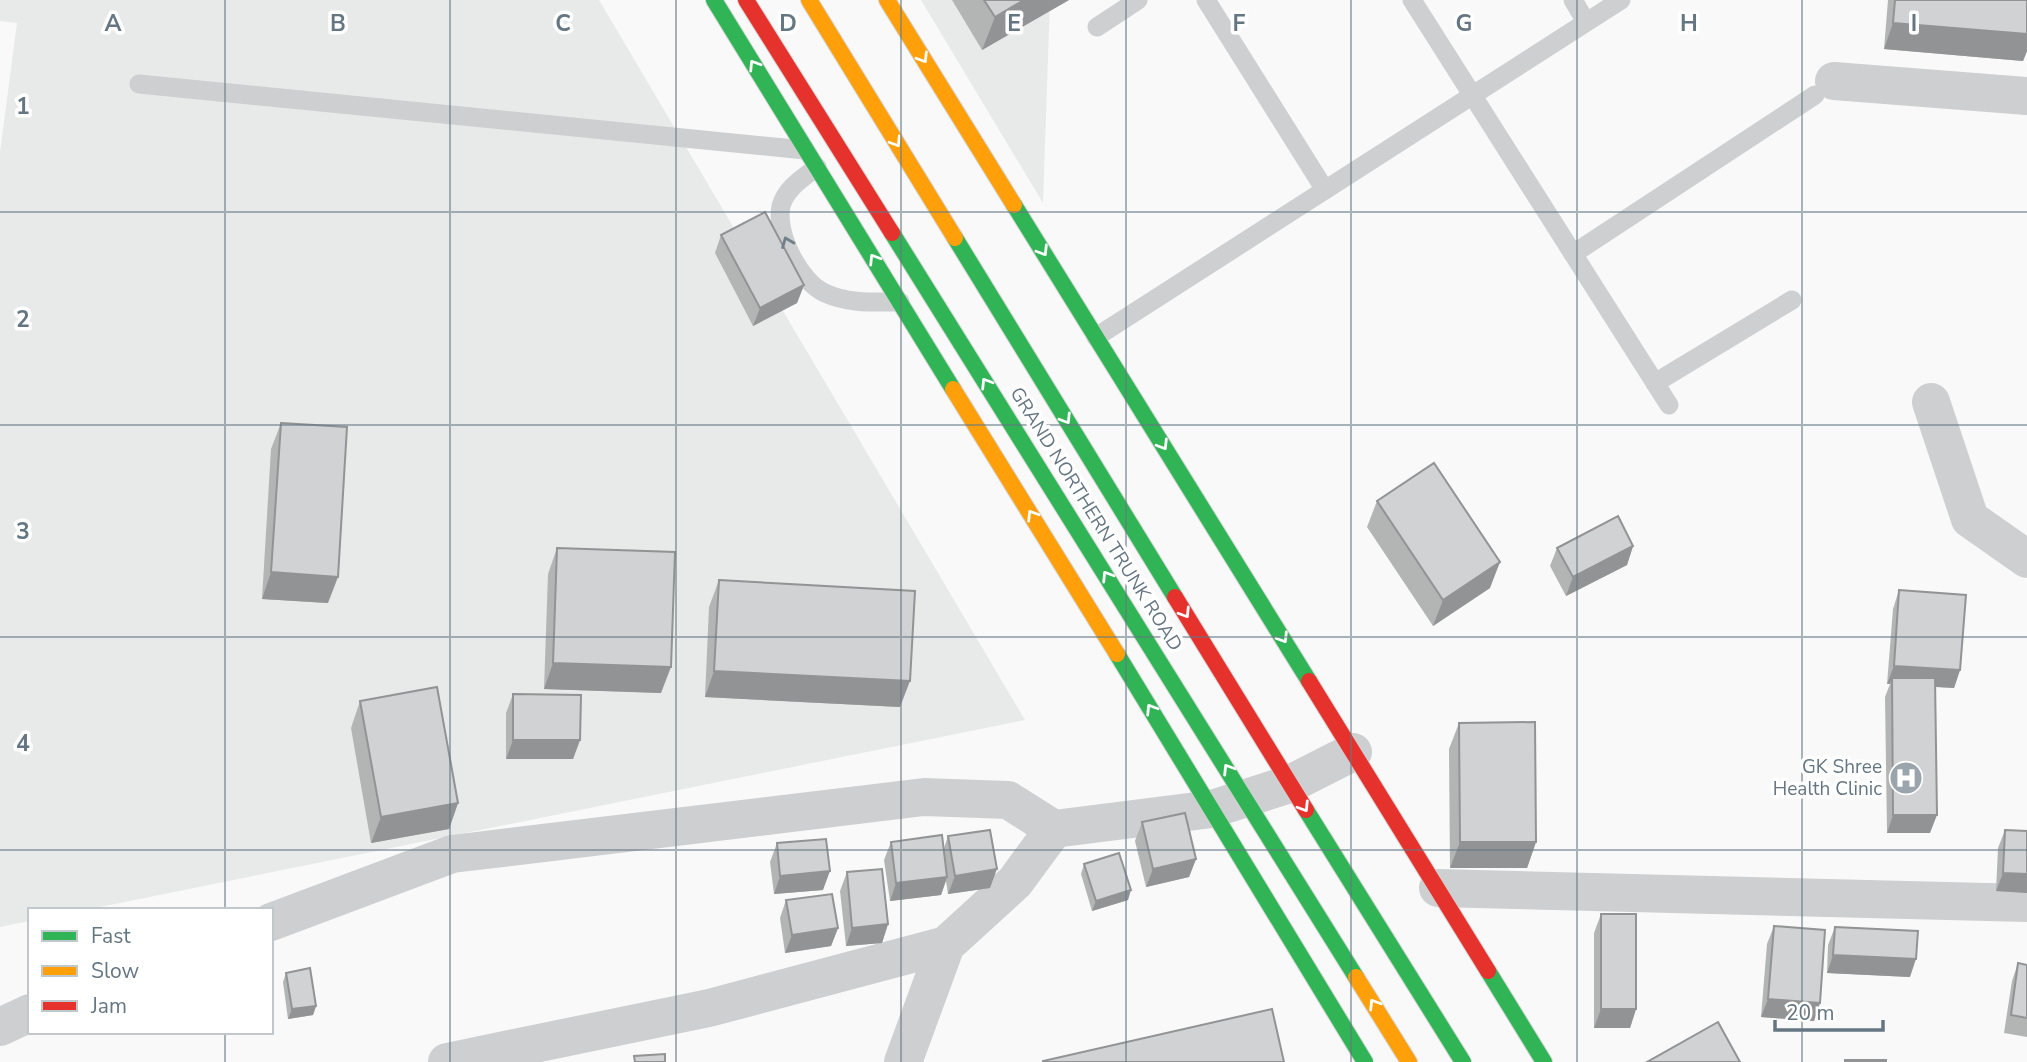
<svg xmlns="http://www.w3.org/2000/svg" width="2027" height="1062" font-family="'Nunito Sans',sans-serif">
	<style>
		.built { fill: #e8e9e9 }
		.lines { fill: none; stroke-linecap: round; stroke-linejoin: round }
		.fast-casing { stroke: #d5d6d7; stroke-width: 18 }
		.slow-casing { stroke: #d5d6d7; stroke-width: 18 }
		.jam-casing { stroke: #d5d6d7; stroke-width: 18 }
		.lane { stroke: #cecfd0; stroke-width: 19 }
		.street { stroke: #cecfd0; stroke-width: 38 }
		.fast { stroke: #30b455; stroke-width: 16 }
		.slow { stroke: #ff9f0a; stroke-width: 16 }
		.jam { stroke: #e5322d; stroke-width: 16 }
		.wall { fill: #b3b5b5 }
		.shaded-wall { fill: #929394 }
		.building { fill: #d0d2d3; stroke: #929394; stroke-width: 2 }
		.oneway { stroke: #fff }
		.oneway2 { stroke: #707f8b }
		.grid { fill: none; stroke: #657683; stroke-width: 2; stroke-opacity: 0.55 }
		.labels { text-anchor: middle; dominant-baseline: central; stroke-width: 7; stroke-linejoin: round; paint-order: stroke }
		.street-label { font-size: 19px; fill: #657683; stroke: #fff }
		.poi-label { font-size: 19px; fill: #657683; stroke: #fff; text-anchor: end }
		.grid-label { font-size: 23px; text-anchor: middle; font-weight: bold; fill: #657683; stroke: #fff; stroke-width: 7; stroke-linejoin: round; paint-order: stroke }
	</style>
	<rect width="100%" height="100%" fill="#f9f9f9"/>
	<g class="built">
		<path d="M0 0H599L1025 720 85 910H30V921L0 927V152L17 23 0 21Z"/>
		<path d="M921 0H1050L1043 203Z"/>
	</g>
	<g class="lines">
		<defs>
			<g id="fast">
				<path d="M714 0 953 389"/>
				<path d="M1014 205 1309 681"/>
				<path d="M892 233 1356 977"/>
				<path d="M955 238 1175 597"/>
				<path d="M1117 654 1365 1062"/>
				<path d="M1306 810 1463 1062"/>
				<path d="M1488 971 1544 1062"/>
			</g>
			<g id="slow">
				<path d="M809 0 955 238"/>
				<path d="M887 0 1014 205"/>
				<path d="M953 389 1117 654"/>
				<path d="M1356 977 1409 1062"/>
			</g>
			<g id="jam">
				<path d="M746 0 892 233"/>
				<path d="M1175 597 1306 810"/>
				<path d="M1309 681 1488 971"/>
			</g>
		</defs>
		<use href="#fast" class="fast-casing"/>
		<use href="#slow" class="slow-casing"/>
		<use href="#jam" class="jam-casing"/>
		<g class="lane">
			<path d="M1206 0 1325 190"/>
			<path d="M1412 0 1669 405"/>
			<path d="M1573 0 1586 22"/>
			<path d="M1097 27 1138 0"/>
			<path d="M139 84 805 150"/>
			<path d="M817 167C803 178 786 188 781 206 775 234 800 282 825 293 848 304 876 302 900 302"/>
			<path d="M1573 254 1815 95"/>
			<path d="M1096 337 1621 0"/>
			<path d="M1655 383 1792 300"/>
		</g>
		<g class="street">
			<path d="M1834 81 2027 96"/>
			<path d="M1931 402 1970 519 2027 559"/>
			<path d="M1438 888 2027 903"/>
			<path d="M271 922 452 854 924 797 1008 800 1054 829 1212 809 1290 784 1353 752"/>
			<path d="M0 1027 30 1013"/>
			<path d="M447 1062 709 1008 946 945"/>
			<path d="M903 1062 946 945 1015 882 1054 829"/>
		</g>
		<use href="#fast" class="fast"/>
		<use href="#slow" class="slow"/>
		<use href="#jam" class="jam"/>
	</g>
	<g class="wall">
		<path d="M952 0H1069L982 50Z"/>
		<path d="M1888 0H2027V51L2023 61 1884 49Z"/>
		<path d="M721 235 804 285 797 303 753 326 715 253Z"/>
		<path d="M281 423 328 603 262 599 271 449Z"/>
		<path d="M1377 501 1490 588 1433 626 1367 527Z"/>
		<path d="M1633 546 1627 565 1566 596 1550 566 1557 548Z"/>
		<path d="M557 548 661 693 544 689 548 574Z"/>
		<path d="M719 580 900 707 705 697 709 607Z"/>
		<path d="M1899 590 1960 670 1954 688 1935 687 1930 833H1887L1885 697 1890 684H1887L1893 609Z"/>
		<path d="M513 694 580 740 573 759H506V713Z"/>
		<path d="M360 701 458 803 449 829 371 843 351 728Z"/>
		<path d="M1459 723 1536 842 1527 868H1450L1449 749Z"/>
		<path d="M1142 822 1196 859 1189 877 1146 887 1135 841Z"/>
		<path d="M2005 830 2027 831V893L1996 891 1998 848Z"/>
		<path d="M948 836 990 888 948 894 946 881 941 895 890 901 884 860 891 842 944 848Z"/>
		<path d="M777 843 823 890 774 894 770 862Z"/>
		<path d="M1084 864 1128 900 1092 911 1081 874Z"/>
		<path d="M847 872 888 924 882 943 846 946 840 891Z"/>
		<path d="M786 900 838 928 831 946 785 953 780 918Z"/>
		<path d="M1601 914 1636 1009 1630 1028H1594V933Z"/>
		<path d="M1774 926 1820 1003 1814 1021 1761 1017 1767 944Z"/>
		<path d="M1835 927 1910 977 1827 973 1828 945Z"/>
		<path d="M2018 963 2027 965V1037L2004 1033 2012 981Z"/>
		<path d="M286 973 316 1006 313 1015 288 1019 283 982Z"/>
	</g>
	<g class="shaded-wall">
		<path d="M1024 0H1069L982 50 995 17Z"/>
		<path d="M1893 23 2027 34V51L2023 61 1884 49Z"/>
		<path d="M804 285 797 303 753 326 760 308Z"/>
		<path d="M1633 546 1627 565 1566 596 1573 577Z"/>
		<path d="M1500 562 1490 588 1433 626 1443 600Z"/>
		<path d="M271 572 338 577 328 603 262 599Z"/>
		<path d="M553 663 671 667 661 693 544 689Z"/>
		<path d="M1894 666 1960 670 1954 688 1892 684V678L1890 684H1887Z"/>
		<path d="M714 671 910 681 900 707 705 697Z"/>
		<path d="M513 740H580L573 759H506Z"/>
		<path d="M458 803 449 829 371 843 381 817Z"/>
		<path d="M1893 815H1937L1930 833H1887Z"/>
		<path d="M1460 842H1536L1527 868H1450Z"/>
		<path d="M1196 859 1189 877 1146 887 1153 869Z"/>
		<path d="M997 869 990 888 948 894 955 876Z"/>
		<path d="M830 871 823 890 774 894 780 876Z"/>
		<path d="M2003 873 2027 874V893L1996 891Z"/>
		<path d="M947 877 941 895 890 901 896 883Z"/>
		<path d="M1131 890 1128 900 1092 911 1096 901Z"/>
		<path d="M888 924 882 943 846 946 852 928Z"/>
		<path d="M838 928 831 946 785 953 792 935Z"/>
		<path d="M1833 955 1916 959 1910 977 1827 973Z"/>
		<path d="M1768 999 1820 1003 1814 1021 1761 1017Z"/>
		<path d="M316 1006 313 1015 288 1019 292 1009Z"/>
		<path d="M1601 1009H1636L1630 1028H1594Z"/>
	</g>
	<g class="building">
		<path d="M984 0H1024L995 17Z"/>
		<path d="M1895 0H2027V34L1893 23Z"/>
		<path d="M765 212 804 285 760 308 721 235Z"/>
		<path d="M281 423 347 427 338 577 271 572Z"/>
		<path d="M1434 463 1500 562 1443 600 1377 501Z"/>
		<path d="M1618 516 1633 546 1573 577 1557 548Z"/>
		<path d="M557 548 675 552 671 667 553 663Z"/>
		<path d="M719 580 915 591 910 681 714 671Z"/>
		<path d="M1899 590 1966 595 1960 670 1894 666Z"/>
		<path d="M1892 678H1935L1937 815H1893Z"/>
		<path d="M437 687 458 803 381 817 360 701Z"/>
		<path d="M513 694 581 695 580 740H513Z"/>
		<path d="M1535 722 1536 842H1460L1459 723Z"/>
		<path d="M1185 813 1196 859 1153 869 1142 822Z"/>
		<path d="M990 830 997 869 955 876 948 836Z"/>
		<path d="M2005 830 2027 831V874L2003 873Z"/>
		<path d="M942 835 947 877 896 883 891 842Z"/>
		<path d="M826 839 830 871 780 876 777 843Z"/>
		<path d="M1119 853 1131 890 1096 901 1084 864Z"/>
		<path d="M882 869 888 924 852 928 847 872Z"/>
		<path d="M832 894 838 928 792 935 786 900Z"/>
		<rect x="1601" y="914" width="35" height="95"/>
		<path d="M1774 926 1825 930 1820 1003 1768 999Z"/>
		<path d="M1835 927 1918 931 1916 959 1833 955Z"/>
		<path d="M2018 963 2027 965V1018L2011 1015Z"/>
		<path d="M310 968 316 1006 292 1009 286 973Z"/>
		<path d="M1272 1009 1284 1062H1043V1061Z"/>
		<path d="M1718 1022 1740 1062H1647Z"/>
		<path d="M665 1054V1062H635L634 1056Z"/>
		<rect x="1845" y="1060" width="41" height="2"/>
	</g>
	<defs><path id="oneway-chevron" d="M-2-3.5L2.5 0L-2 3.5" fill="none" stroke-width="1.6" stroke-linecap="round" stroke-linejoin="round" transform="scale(1.75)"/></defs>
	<g class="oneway">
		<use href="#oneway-chevron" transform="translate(923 58) rotate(58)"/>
		<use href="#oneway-chevron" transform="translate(754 65) rotate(-122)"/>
		<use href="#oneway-chevron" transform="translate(896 142) rotate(58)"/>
		<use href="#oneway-chevron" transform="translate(1043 251) rotate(58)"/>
		<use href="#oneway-chevron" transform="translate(874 259) rotate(-122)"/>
		<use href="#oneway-chevron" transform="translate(986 383) rotate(-122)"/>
		<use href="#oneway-chevron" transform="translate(1066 419) rotate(58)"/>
		<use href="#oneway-chevron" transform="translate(1163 445) rotate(58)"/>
		<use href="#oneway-chevron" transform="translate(1032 515) rotate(-122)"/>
		<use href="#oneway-chevron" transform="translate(1107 576) rotate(-122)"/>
		<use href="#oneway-chevron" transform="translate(1185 613) rotate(58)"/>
		<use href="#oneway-chevron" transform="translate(1283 638) rotate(58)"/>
		<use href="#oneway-chevron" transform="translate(1151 709) rotate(-122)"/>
		<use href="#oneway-chevron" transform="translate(1228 769) rotate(-122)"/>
		<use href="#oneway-chevron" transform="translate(1304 807) rotate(58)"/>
		<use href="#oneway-chevron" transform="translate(1374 1004) rotate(-122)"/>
	</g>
	<use class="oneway2" href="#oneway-chevron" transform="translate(787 242) rotate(-112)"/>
	<path class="grid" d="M225 0V910M450 0V1062M676 0V1062M901 0V1062M1126 0V1062M1351 0V1062M1577 0V1062M1802 0V1062M0 212H2027M0 425H2027M0 637H2027M0 850H2027M225 1032V1062"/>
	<defs>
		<symbol id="hospital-disc" viewBox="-11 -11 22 22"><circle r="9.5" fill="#99a4ac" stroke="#fff"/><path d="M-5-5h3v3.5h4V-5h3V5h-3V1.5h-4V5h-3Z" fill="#fff"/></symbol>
	</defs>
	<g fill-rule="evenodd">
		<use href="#hospital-disc" x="1887" y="759" width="38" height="38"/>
	</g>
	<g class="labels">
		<g class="street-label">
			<text transform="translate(1096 519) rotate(58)">GRAND NORTHERN TRUNK ROAD</text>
		</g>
		<g class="poi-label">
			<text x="1882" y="767">GK Shree<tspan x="1882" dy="22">Health Clinic</tspan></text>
		</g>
	</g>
	<g class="grid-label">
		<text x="113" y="31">A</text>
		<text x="338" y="31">B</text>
		<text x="563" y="31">C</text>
		<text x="788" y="31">D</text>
		<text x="1014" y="31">E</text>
		<text x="1239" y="31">F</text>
		<text x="1464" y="31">G</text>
		<text x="1689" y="31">H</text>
		<text x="1914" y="31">I</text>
		<text x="23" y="114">1</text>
		<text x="23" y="327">2</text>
		<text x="23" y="539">3</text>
		<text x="23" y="751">4</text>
	</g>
	<rect x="28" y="908" width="245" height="126" fill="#ffffff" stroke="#c1c8cd" stroke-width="2"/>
	<rect x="42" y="931" width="35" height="10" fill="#30b455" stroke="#c1c8cd" stroke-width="2"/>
	<text x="91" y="943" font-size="21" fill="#657683">Fast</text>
	<rect x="42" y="966" width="35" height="10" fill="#ff9f0a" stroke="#c1c8cd" stroke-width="2"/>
	<text x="91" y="978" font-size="21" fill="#657683">Slow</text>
	<rect x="42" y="1001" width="35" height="10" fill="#e5322d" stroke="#c1c8cd" stroke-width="2"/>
	<text x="91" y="1013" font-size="21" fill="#657683">Jam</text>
	<path d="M1775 1020v10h108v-10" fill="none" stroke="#657683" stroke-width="3.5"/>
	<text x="1786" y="1020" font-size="21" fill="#657683" stroke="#ffffff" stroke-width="5" paint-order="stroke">20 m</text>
</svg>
